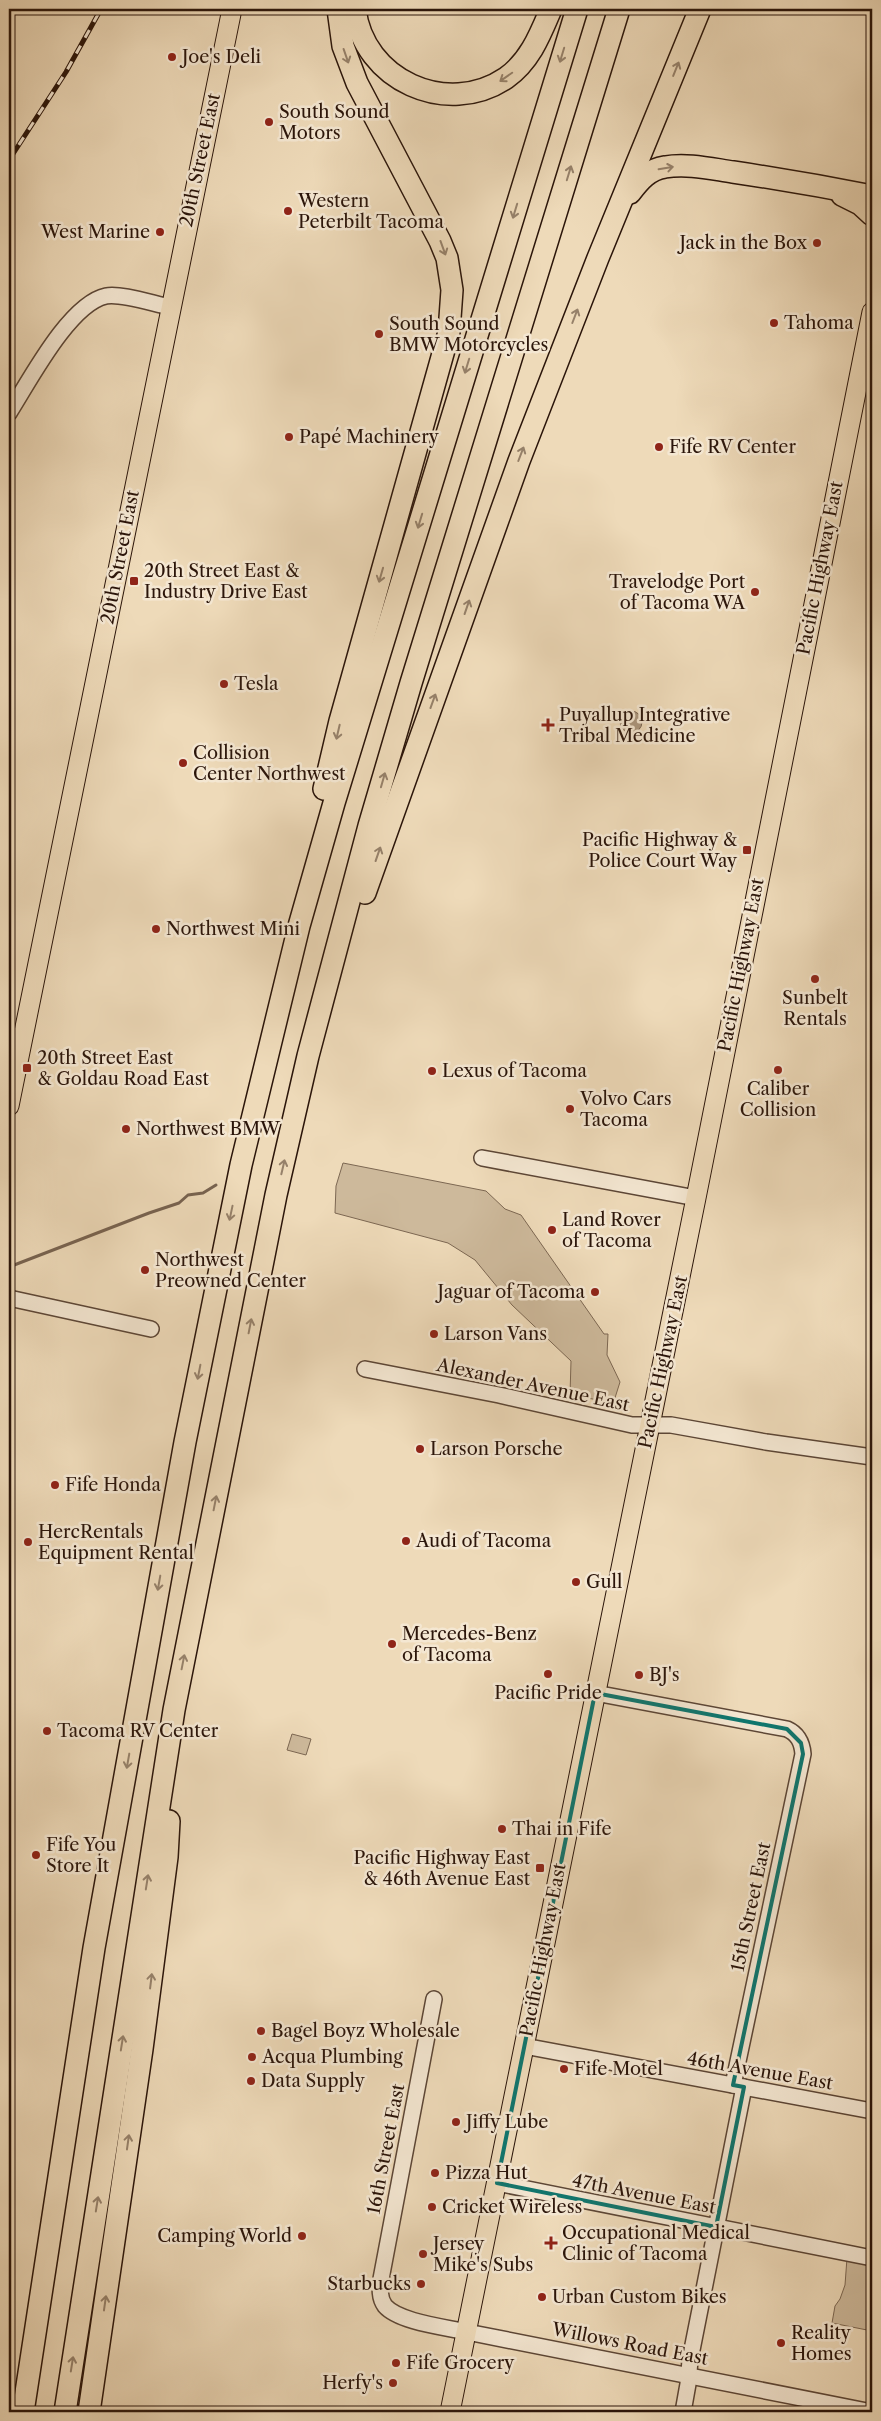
<svg xmlns="http://www.w3.org/2000/svg" width="881" height="2421" font-family="'Libre Caslon Text',serif">
	<style>
		.green { fill: #cdb99b; stroke: #7c6752 }
		.water { fill: #ac977e; stroke: #786350 }
		.lines { fill: none; stroke-linecap: round; stroke-linejoin: round }
		.stream { stroke: #786350; stroke-width: 3 }
		.minor-casing { stroke: #5c4636; stroke-width: 18 }
		.major-casing { stroke: #2b150a; stroke-width: 21 }
		.highway-casing { stroke: #2b150a; stroke-width: 24 }
		.minor { stroke: #f4e7d2; stroke-width: 15 }
		.major { stroke: #eedab9; stroke-width: 19 }
		.highway { stroke: #eedab9; stroke-width: 21 }
		.rail-casing { stroke: #2b150a; stroke-width: 5 }
		.rail { stroke: #f4e7d2; stroke-width: 3; stroke-dasharray: 9; stroke-linecap: butt }
		.oneway { stroke: #96816a }
		.marked { fill: none; stroke: #0f766e; stroke-width: 4; stroke-linejoin: round }
		.poi-dot { fill: #8f2418; stroke: #f4e7d2; stroke-width: 2 }
		.labels { text-anchor: middle; dominant-baseline: central; stroke-width: 5; stroke-linejoin: round; paint-order: stroke }
		.poi-label { font-size: 18px; fill: #2b150a; stroke: #f4e7d2; text-anchor: start }
		.street-label { font-size: 18px; fill: #2b150a; stroke: #f4e7d2 }
	</style>
	<rect width="100%" height="100%" fill="#eedab9"/>
	<filter id="stains"><feTurbulence type="fractalNoise" baseFrequency=".004" numOctaves="4"/><feColorMatrix values="0 0 0 0 .2 0 0 0 0 .09 0 0 0 0 .02 0 0 0 .5 -.17"/></filter>
	<radialGradient id="worn" r=".72"><stop offset=".6" stop-color="#630" stop-opacity="0"/><stop offset="1" stop-color="#630" stop-opacity=".3"/></radialGradient>
	<g class="green">
		<path d="M343 1163 486 1191 505 1209 521 1215 604 1334H608L607 1355 620 1382 614 1401H604L570 1395 571 1361 512 1305 475 1260 448 1243 335 1213 336 1186Z"/>
		<path d="M292 1734 311 1739 306 1755 287 1750Z"/>
		<path d="M847 2258 872 2264V2331L832 2323 835 2306 840 2299 845 2285Z"/>
	</g>
	<circle class="water" cx="631" cy="722" r="11"/>
	<g class="lines">
		<path class="stream" d="M9 1267 149 1213 179 1203 188 1195 203 1193 216 1185"/>
		<defs>
			<g id="minor">
				<path d="M9 413C29 382 69 304 106 296 121 293 154 304 170 307"/>
				<path d="M482 1158 696 1198"/>
				<path d="M9 1298 151 1329"/>
				<path d="M365 1369 499 1395 632 1425H671L766 1442 872 1457"/>
				<path d="M595 1693 787 1729C798 1734 802 1742 803 1754L733 2085"/>
				<path d="M434 1999 381 2279C380 2288 379 2298 385 2306 399 2322 445 2327 467 2332L872 2412"/>
				<path d="M524 2046 872 2111"/>
				<path d="M497 2183 872 2258"/>
				<path d="M683 2412 688 2384 690 2360 744 2087"/>
			</g>
			<g id="major">
				<path d="M9 1106 232 9"/>
				<path d="M450 2412 696 1198 872 312"/>
			</g>
			<g id="highway">
				<path d="M355 9C363 80 447 118 506 78 530 61 540 35 551 9"/>
				<path d="M630 193C639 181 649 169 665 167 687 163 712 169 733 172 780 179 826 187 872 196"/>
				<path d="M842 195 860 204 872 215"/>
				<path d="M324 789 340 721 449 332 452 290 447 258 440 241 357 83 343 46 338 9"/>
				<path d="M365 893 519 461 598 258 700 9"/>
				<path d="M23 2412 94 1948 185 1442 241 1165 299 926 334 803 577 9"/>
				<path d="M65 2412 174 1710 276 1195 308 1056 369 826 411 683 619 9"/>
				<path d="M89 2412 142 2049 167 1857 169 1821"/>
			</g>
		</defs>
		<use href="#minor" class="minor-casing"/>
		<use href="#major" class="major-casing"/>
		<use href="#highway" class="highway-casing"/>
		<use href="#minor" class="minor"/>
		<use href="#major" class="major"/>
		<use href="#highway" class="highway"/>
		<defs>
			<path id="rail" d="M9 160 66 72 101 9"/>
		</defs>
		<use href="#rail" class="rail-casing"/>
		<use href="#rail" class="rail"/>
	</g>
	<defs><path id="oneway-shaft" d="M-6 0H5M1.5-3L5.5 0L1.5 3" fill="none" stroke-width="1.6" stroke-linecap="round" stroke-linejoin="round" transform="scale(1.25)"/></defs>
	<g class="oneway">
		<use href="#oneway-shaft" transform="translate(562 55) rotate(107)"/>
		<use href="#oneway-shaft" transform="translate(346 56) rotate(71)"/>
		<use href="#oneway-shaft" transform="translate(676 69) rotate(-68)"/>
		<use href="#oneway-shaft" transform="translate(506 77) rotate(145)"/>
		<use href="#oneway-shaft" transform="translate(666 168) rotate(-9)"/>
		<use href="#oneway-shaft" transform="translate(569 173) rotate(-73)"/>
		<use href="#oneway-shaft" transform="translate(515 211) rotate(107)"/>
		<use href="#oneway-shaft" transform="translate(443 248) rotate(70)"/>
		<use href="#oneway-shaft" transform="translate(575 316) rotate(-69)"/>
		<use href="#oneway-shaft" transform="translate(467 366) rotate(107)"/>
		<use href="#oneway-shaft" transform="translate(521 454) rotate(-69)"/>
		<use href="#oneway-shaft" transform="translate(420 521) rotate(107)"/>
		<use href="#oneway-shaft" transform="translate(381 575) rotate(106)"/>
		<use href="#oneway-shaft" transform="translate(467 607) rotate(-71)"/>
		<use href="#oneway-shaft" transform="translate(433 701) rotate(-70)"/>
		<use href="#oneway-shaft" transform="translate(338 732) rotate(103)"/>
		<use href="#oneway-shaft" transform="translate(383 780) rotate(-74)"/>
		<use href="#oneway-shaft" transform="translate(378 854) rotate(-71)"/>
		<use href="#oneway-shaft" transform="translate(283 1167) rotate(-77)"/>
		<use href="#oneway-shaft" transform="translate(231 1213) rotate(102)"/>
		<use href="#oneway-shaft" transform="translate(250 1326) rotate(-79)"/>
		<use href="#oneway-shaft" transform="translate(199 1372) rotate(101)"/>
		<use href="#oneway-shaft" transform="translate(215 1503) rotate(-79)"/>
		<use href="#oneway-shaft" transform="translate(159 1583) rotate(100)"/>
		<use href="#oneway-shaft" transform="translate(183 1662) rotate(-79)"/>
		<use href="#oneway-shaft" transform="translate(128 1761) rotate(100)"/>
		<use href="#oneway-shaft" transform="translate(147 1882) rotate(-81)"/>
		<use href="#oneway-shaft" transform="translate(151 1981) rotate(-83)"/>
		<use href="#oneway-shaft" transform="translate(122 2043) rotate(-81)"/>
		<use href="#oneway-shaft" transform="translate(128 2142) rotate(-82)"/>
		<use href="#oneway-shaft" transform="translate(97 2204) rotate(-81)"/>
		<use href="#oneway-shaft" transform="translate(105 2303) rotate(-82)"/>
		<use href="#oneway-shaft" transform="translate(72 2364) rotate(-81)"/>
	</g>
	<path class="marked" d="M595 1693 787 1729 801 1743 803 1754 733 2085 744 2087 716 2227 497 2183Z"/>
	<g class="poi-dot">
		<circle cx="172" cy="57" r="5"/>
		<circle cx="269" cy="122" r="5"/>
		<circle cx="288" cy="211" r="5"/>
		<circle cx="160" cy="232" r="5"/>
		<circle cx="817" cy="243" r="5"/>
		<circle cx="774" cy="323" r="5"/>
		<circle cx="379" cy="334" r="5"/>
		<circle cx="289" cy="437" r="5"/>
		<circle cx="659" cy="447" r="5"/>
		<rect x="129" y="576" width="10" height="10" rx="2.5"/>
		<circle cx="755" cy="592" r="5"/>
		<circle cx="224" cy="684" r="5"/>
		<path d="M545.5 717.5h5v5h5v5h-5v5h-5v-5h-5v-5h5z"/>
		<circle cx="183" cy="763" r="5"/>
		<rect x="742" y="845" width="10" height="10" rx="2.5"/>
		<circle cx="156" cy="929" r="5"/>
		<circle cx="815" cy="979" r="5"/>
		<rect x="22" y="1063" width="10" height="10" rx="2.5"/>
		<circle cx="778" cy="1070" r="5"/>
		<circle cx="432" cy="1071" r="5"/>
		<circle cx="570" cy="1109" r="5"/>
		<circle cx="126" cy="1129" r="5"/>
		<circle cx="552" cy="1230" r="5"/>
		<circle cx="145" cy="1270" r="5"/>
		<circle cx="595" cy="1292" r="5"/>
		<circle cx="434" cy="1334" r="5"/>
		<circle cx="420" cy="1449" r="5"/>
		<circle cx="55" cy="1485" r="5"/>
		<circle cx="406" cy="1541" r="5"/>
		<circle cx="28" cy="1542" r="5"/>
		<circle cx="576" cy="1582" r="5"/>
		<circle cx="392" cy="1644" r="5"/>
		<circle cx="548" cy="1674" r="5"/>
		<circle cx="639" cy="1675" r="5"/>
		<circle cx="47" cy="1731" r="5"/>
		<circle cx="502" cy="1829" r="5"/>
		<circle cx="36" cy="1855" r="5"/>
		<rect x="535" y="1863" width="10" height="10" rx="2.5"/>
		<circle cx="261" cy="2031" r="5"/>
		<circle cx="252" cy="2057" r="5"/>
		<circle cx="564" cy="2069" r="5"/>
		<circle cx="251" cy="2081" r="5"/>
		<circle cx="456" cy="2122" r="5"/>
		<circle cx="435" cy="2173" r="5"/>
		<circle cx="432" cy="2207" r="5"/>
		<circle cx="302" cy="2236" r="5"/>
		<path d="M548.5 2235.5h5v5h5v5h-5v5h-5v-5h-5v-5h5z"/>
		<circle cx="423" cy="2254" r="5"/>
		<circle cx="421" cy="2284" r="5"/>
		<circle cx="542" cy="2297" r="5"/>
		<circle cx="781" cy="2343" r="5"/>
		<circle cx="396" cy="2363" r="5"/>
		<circle cx="393" cy="2383" r="5"/>
	</g>
	<g class="labels">
		<g class="poi-label">
			<text x="182" y="57">Joe's Deli</text>
			<text x="279" y="112">South Sound<tspan x="279" dy="21">Motors</tspan></text>
			<text x="298" y="201">Western<tspan x="298" dy="21">Peterbilt Tacoma</tspan></text>
			<text x="150" y="232" text-anchor="end">West Marine</text>
			<text x="807" y="243" text-anchor="end">Jack in the Box</text>
			<text x="784" y="323">Tahoma</text>
			<text x="389" y="324">South Sound<tspan x="389" dy="21">BMW Motorcycles</tspan></text>
			<text x="299" y="437">Papé Machinery</text>
			<text x="669" y="447">Fife RV Center</text>
			<text x="144" y="571">20th Street East &amp;<tspan x="144" dy="21">Industry Drive East</tspan></text>
			<text x="745" y="582" text-anchor="end">Travelodge Port<tspan x="745" dy="21">of Tacoma WA</tspan></text>
			<text x="234" y="684">Tesla</text>
			<text x="559" y="715">Puyallup Integrative<tspan x="559" dy="21">Tribal Medicine</tspan></text>
			<text x="193" y="753">Collision<tspan x="193" dy="21">Center Northwest</tspan></text>
			<text x="737" y="840" text-anchor="end">Pacific Highway &amp;<tspan x="737" dy="21">Police Court Way</tspan></text>
			<text x="166" y="929">Northwest Mini</text>
			<text x="815" y="998" text-anchor="middle">Sunbelt<tspan x="815" dy="21">Rentals</tspan></text>
			<text x="37" y="1058">20th Street East<tspan x="37" dy="21">&amp; Goldau Road East</tspan></text>
			<text x="442" y="1071">Lexus of Tacoma</text>
			<text x="778" y="1089" text-anchor="middle">Caliber<tspan x="778" dy="21">Collision</tspan></text>
			<text x="580" y="1099">Volvo Cars<tspan x="580" dy="21">Tacoma</tspan></text>
			<text x="136" y="1129">Northwest BMW</text>
			<text x="562" y="1220">Land Rover<tspan x="562" dy="21">of Tacoma</tspan></text>
			<text x="155" y="1260">Northwest<tspan x="155" dy="21">Preowned Center</tspan></text>
			<text x="585" y="1292" text-anchor="end">Jaguar of Tacoma</text>
			<text x="444" y="1334">Larson Vans</text>
			<text x="430" y="1449">Larson Porsche</text>
			<text x="65" y="1485">Fife Honda</text>
			<text x="38" y="1532">HercRentals<tspan x="38" dy="21">Equipment Rental</tspan></text>
			<text x="416" y="1541">Audi of Tacoma</text>
			<text x="586" y="1582">Gull</text>
			<text x="402" y="1634">Mercedes-Benz<tspan x="402" dy="21">of Tacoma</tspan></text>
			<text x="649" y="1675">BJ's</text>
			<text x="548" y="1693" text-anchor="middle">Pacific Pride</text>
			<text x="57" y="1731">Tacoma RV Center</text>
			<text x="512" y="1829">Thai in Fife</text>
			<text x="46" y="1845">Fife You<tspan x="46" dy="21">Store It</tspan></text>
			<text x="530" y="1858" text-anchor="end">Pacific Highway East<tspan x="530" dy="21">&amp; 46th Avenue East</tspan></text>
			<text x="271" y="2031">Bagel Boyz Wholesale</text>
			<text x="262" y="2057">Acqua Plumbing</text>
			<text x="574" y="2069">Fife Motel</text>
			<text x="261" y="2081">Data Supply</text>
			<text x="466" y="2122">Jiffy Lube</text>
			<text x="445" y="2173">Pizza Hut</text>
			<text x="442" y="2207">Cricket Wireless</text>
			<text x="562" y="2233">Occupational Medical<tspan x="562" dy="21">Clinic of Tacoma</tspan></text>
			<text x="292" y="2236" text-anchor="end">Camping World</text>
			<text x="433" y="2244">Jersey<tspan x="433" dy="21">Mike's Subs</tspan></text>
			<text x="411" y="2284" text-anchor="end">Starbucks</text>
			<text x="552" y="2297">Urban Custom Bikes</text>
			<text x="791" y="2333">Reality<tspan x="791" dy="21">Homes</tspan></text>
			<text x="406" y="2363">Fife Grocery</text>
			<text x="383" y="2383" text-anchor="end">Herfy's</text>
		</g>
		<g class="street-label">
			<text transform="translate(200 160) rotate(-78)">20th Street East</text>
			<text transform="translate(120 557) rotate(-79)">20th Street East</text>
			<text transform="translate(820 568) rotate(-79)">Pacific Highway East</text>
			<text transform="translate(741 965) rotate(-79)">Pacific Highway East</text>
			<text transform="translate(663 1362) rotate(-78)">Pacific Highway East</text>
			<text transform="translate(533 1385) rotate(12)">Alexander Avenue East</text>
			<text transform="translate(751 1907) rotate(-78)">15th Street East</text>
			<text transform="translate(543 1950) rotate(-79)">Pacific Highway East</text>
			<text transform="translate(760 2071) rotate(10)">46th Avenue East</text>
			<text transform="translate(386 2149) rotate(-79)">16th Street East</text>
			<text transform="translate(644 2194) rotate(11)">47th Avenue East</text>
			<text transform="translate(630 2344) rotate(11)">Willows Road East</text>
		</g>
	</g>
	<rect width="881" height="2421" fill="none" stroke="#eedab9" stroke-width="30"/>
	<rect x="10" y="10" width="861" height="2401" fill="none" stroke="#2b150a" stroke-width="2.5"/>
	<rect x="15" y="15" width="851" height="2391" fill="none" stroke="#2b150a"/>
	<rect width="100%" height="100%" filter="url(#stains)"/>
	<rect width="100%" height="100%" fill="url(#worn)"/>
</svg>
